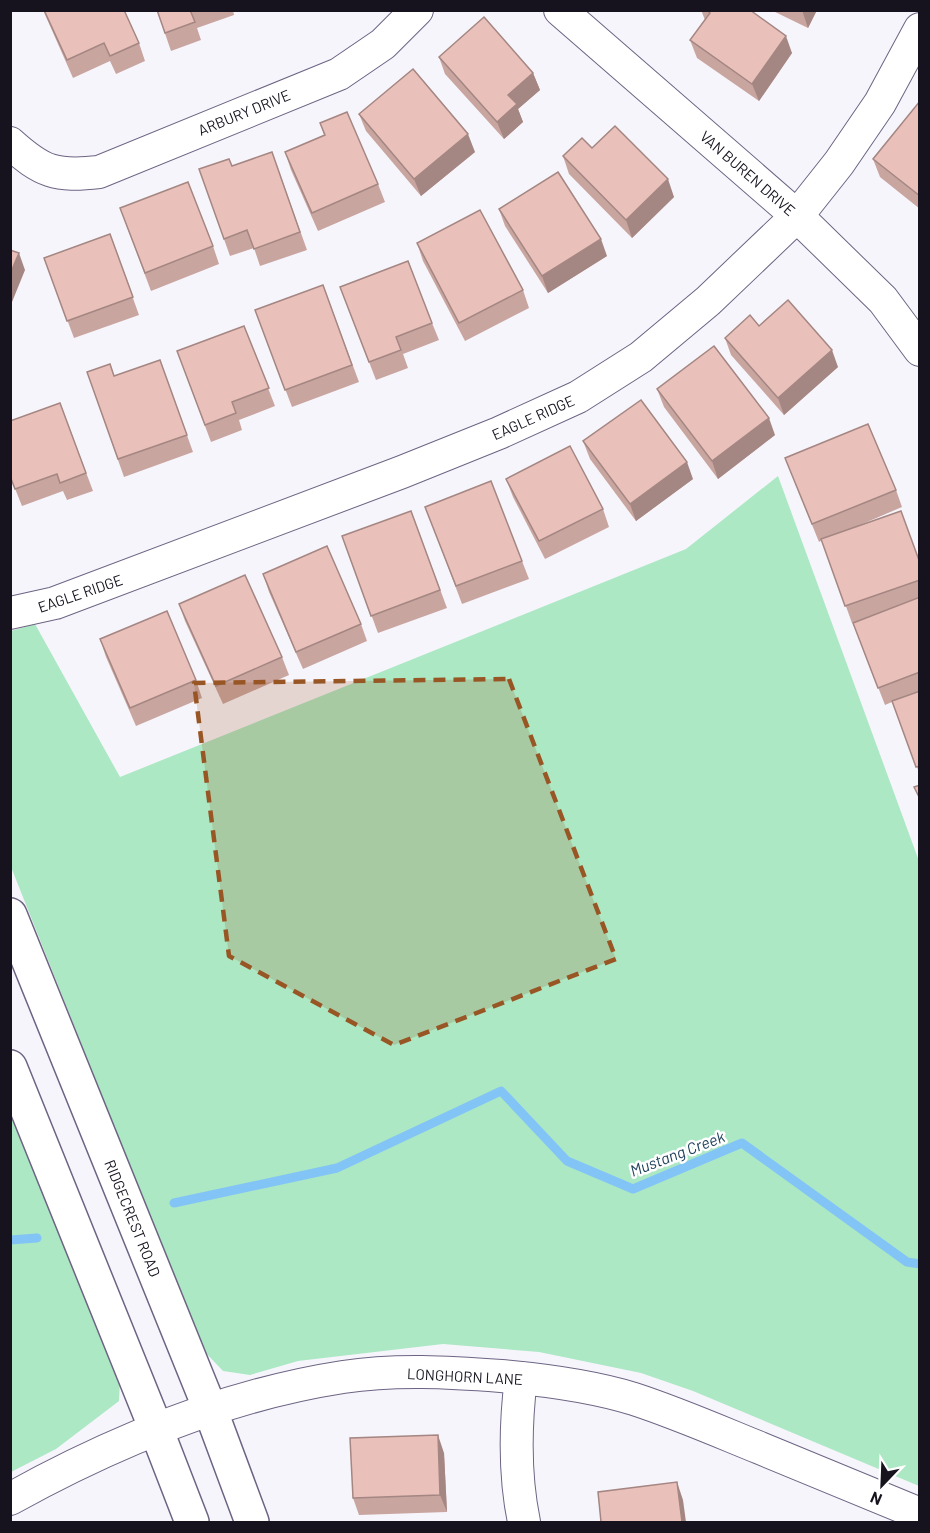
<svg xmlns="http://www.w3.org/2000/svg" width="930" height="1533" font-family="Barlow,sans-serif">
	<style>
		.green { fill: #ace8c4 }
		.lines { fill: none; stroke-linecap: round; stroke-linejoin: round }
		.stream { stroke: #83c4f6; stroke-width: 9 }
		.street-casing { stroke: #6d6483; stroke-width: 34 }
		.secondary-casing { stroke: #6d6483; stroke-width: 36 }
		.street { stroke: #fff; stroke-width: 32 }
		.secondary { stroke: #fff; stroke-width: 33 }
		.wall { fill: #c9a5a0 }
		.shaded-wall { fill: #a48682 }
		.building { fill: #eac0ba; stroke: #a48682; stroke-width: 1.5 }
		.marked { fill: #995625; fill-opacity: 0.2; stroke: #995625; stroke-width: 4.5; stroke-dasharray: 12 8; stroke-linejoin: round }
		.labels { text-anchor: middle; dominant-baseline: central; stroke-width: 5; stroke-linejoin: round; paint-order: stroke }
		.street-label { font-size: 15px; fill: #16121e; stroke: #fff }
		.water-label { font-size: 16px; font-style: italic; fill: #1f425c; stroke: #fff }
	</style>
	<rect width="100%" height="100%" fill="#f7f5fc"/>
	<g class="green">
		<path d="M778 476 919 861V1486L693 1391 641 1373 539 1352 443 1344 298 1361 250 1375 223 1371 203 1350 11 867V631L35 624 120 777 686 549Z"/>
		<path d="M10 1104 120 1379 119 1401 56 1449 11 1472Z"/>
	</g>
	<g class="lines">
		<g class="stream">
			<path d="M174 1203 337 1168 501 1091 567 1161 633 1189 742 1143 907 1262 920 1264"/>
			<path d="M10 1240 37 1238"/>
		</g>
		<defs>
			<g id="street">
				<path d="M560 10 797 216 883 300 920 350"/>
				<path d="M10 143C42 172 56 177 99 172L339 74 383 44 417 10"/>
				<path d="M10 613 55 603 402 472 499 433 578 397 641 357 708 301 797 216 839 163 880 103 920 29"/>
				<path d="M521 1378C515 1427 514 1474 524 1522"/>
				<path d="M10 1499C113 1442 226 1395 343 1377 395 1369 449 1372 501 1376 546 1380 592 1386 634 1399 677 1413 718 1431 760 1448 813 1470 866 1492 920 1514"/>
			</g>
			<g id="secondary">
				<path d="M10 915 210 1409 252 1522"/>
				<path d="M10 1067 156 1429 192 1522"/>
			</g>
		</defs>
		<use href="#street" class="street-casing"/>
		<use href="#secondary" class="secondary-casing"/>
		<use href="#street" class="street"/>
		<use href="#secondary" class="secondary"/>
	</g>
	<g class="wall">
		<path d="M43 10H124L139 43 145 61 116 74 110 61 73 78Z"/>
		<path d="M157 10H233L234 15 197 28 201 40 171 51Z"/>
		<path d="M701 10H750L792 53 759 101 697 58 690 40 705 20Z"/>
		<path d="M771 10H817L808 28Z"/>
		<path d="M439 57 533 73 540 90 518 109 523 122 504 139 445 74Z"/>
		<path d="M920 101V209L880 177 873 159Z"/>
		<path d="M359 114 475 152 421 196 366 131Z"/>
		<path d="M320 123 378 184 385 202 318 231 291 170 285 152 324 135Z"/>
		<path d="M592 148 674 197 632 238 569 174 563 156Z"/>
		<path d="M272 152 307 250 260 266 254 248 230 256 199 169 232 166Z"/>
		<path d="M120 208 213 246 219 264 151 291Z"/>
		<path d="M499 209 607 256 548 293 505 226Z"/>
		<path d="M110 234 139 315 74 338 44 258Z"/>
		<path d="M417 243 523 290 529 308 465 341 423 261Z"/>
		<path d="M323 285 359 382 292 407 255 310Z"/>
		<path d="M340 287 432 323 439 340 403 354 408 368 376 380Z"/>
		<path d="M244 326 275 406 239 420 242 430 211 442 177 351Z"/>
		<path d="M759 326 838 367 784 415 731 355 725 338Z"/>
		<path d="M160 360 193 452 124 477 87 372 114 376Z"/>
		<path d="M657 389 775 435 718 479 664 407Z"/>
		<path d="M60 403 93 491 67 500 63 491 22 506 10 476Z"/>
		<path d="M583 441 693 479 636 521 590 459Z"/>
		<path d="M785 458 896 490 902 507 853 528 920 563V775L892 702 885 705 853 623H852L822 540 819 542Z"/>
		<path d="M506 479 603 509 609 527 545 559 513 497Z"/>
		<path d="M411 511 447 608 378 633 342 536Z"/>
		<path d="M432 524 522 561 529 579 462 604Z"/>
		<path d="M263 574 361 624 367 641 303 669 269 592Z"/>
		<path d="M179 604 282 657 289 675 223 704 185 621Z"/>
		<path d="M100 639 196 680 202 698 136 726 106 657Z"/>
		<path d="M444 1453 447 1512 359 1515 353 1498Z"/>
	</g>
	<g class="shaded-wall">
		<path d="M802 10H817L808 28Z"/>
		<path d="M786 36 792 53 759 101 752 84Z"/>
		<path d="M533 73 540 90 518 109 523 122 504 139 497 122 508 95Z"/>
		<path d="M468 134 475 152 421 196 414 179Z"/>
		<path d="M668 179 674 197 632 238 626 220Z"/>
		<path d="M601 239 607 256 548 293 542 276Z"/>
		<path d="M19 253 25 270 10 307V274Z"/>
		<path d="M832 350 838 367 784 415 778 398Z"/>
		<path d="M769 418 775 435 718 479 712 461Z"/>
		<path d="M687 462 693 479 636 521 630 504Z"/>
		<path d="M438 1435 444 1453 447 1512 440 1495Z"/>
		<path d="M677 1482 683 1500 686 1522H682Z"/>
	</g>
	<g class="building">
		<path d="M44 10H124L139 43 110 56 104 43 67 60Z"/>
		<path d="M157 10H190L195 22 165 33Z"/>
		<path d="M707 10H750L786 36 752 84 690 40 710 13Z"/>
		<path d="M484 17 533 73 508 95 517 104 497 122 439 57Z"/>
		<path d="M413 69 468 134 414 179 359 114Z"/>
		<path d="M920 101V196L873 159Z"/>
		<path d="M347 112 378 184 312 213 285 152 325 135 320 123Z"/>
		<path d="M615 126 668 179 626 220 563 156 582 138 592 148Z"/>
		<path d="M272 152 300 232 254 249 247 230 224 239 199 169 229 159 232 166Z"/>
		<path d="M558 172 601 239 542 276 499 209Z"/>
		<path d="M188 182 213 246 145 273 120 208Z"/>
		<path d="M480 210 523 290 459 323 417 243Z"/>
		<path d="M110 234 133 297 67 321 44 258Z"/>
		<path d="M10 250 19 253 10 274Z"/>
		<path d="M408 261 432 323 396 337 401 350 369 362 340 287Z"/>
		<path d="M323 285 352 365 285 390 255 310Z"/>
		<path d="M788 300 832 350 778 398 725 338 750 315 759 326Z"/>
		<path d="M244 326 269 388 232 402 236 413 205 425 177 351Z"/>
		<path d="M714 346 769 418 712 461 657 389Z"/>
		<path d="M160 360 187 435 118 459 87 372 110 364 114 376Z"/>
		<path d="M641 400 687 462 630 504 583 441Z"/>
		<path d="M60 403 86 473 60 483 57 474 15 489 10 476V421Z"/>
		<path d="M868 424 896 490 812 524 785 458Z"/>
		<path d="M570 446 603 509 539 541 506 479Z"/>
		<path d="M491 481 522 561 456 586 425 507Z"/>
		<path d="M411 511 440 590 371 616 342 536Z"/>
		<path d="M901 511 920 563V580L845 606 821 539Z"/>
		<path d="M327 546 361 624 296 652 263 574Z"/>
		<path d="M245 575 282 657 216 686 179 604Z"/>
		<path d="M920 597V672L878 688 853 623Z"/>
		<path d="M167 611 196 680 130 708 100 639Z"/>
		<path d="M920 691V766L916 767 892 701Z"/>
		<path d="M920 785V799L914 787Z"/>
		<path d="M438 1435 440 1495 353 1498 350 1438Z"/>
		<path d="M677 1482 682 1522H601L598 1492Z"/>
	</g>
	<path class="marked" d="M509 679 616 959 394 1045 229 956 194 683Z"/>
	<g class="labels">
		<g class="street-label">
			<text transform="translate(244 112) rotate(-22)">ARBURY DRIVE</text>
			<text transform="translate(748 173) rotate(41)">VAN BUREN DRIVE</text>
			<text transform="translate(533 417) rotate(-24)">EAGLE RIDGE</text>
			<text transform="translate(80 593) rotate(-19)">EAGLE RIDGE</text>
			<text transform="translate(133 1218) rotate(68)">RIDGECREST ROAD</text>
			<text transform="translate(465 1376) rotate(3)">LONGHORN LANE</text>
		</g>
		<g class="water-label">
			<text transform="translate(677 1153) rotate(-21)">Mustang Creek</text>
		</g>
	</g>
	<rect width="930" height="1533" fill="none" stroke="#16121e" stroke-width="24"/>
	<g transform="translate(882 1485) rotate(203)" stroke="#ffffff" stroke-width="4.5" paint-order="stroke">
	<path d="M0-4.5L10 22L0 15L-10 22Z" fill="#16121e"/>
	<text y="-9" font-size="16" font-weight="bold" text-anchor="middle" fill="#16121e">N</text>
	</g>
</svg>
